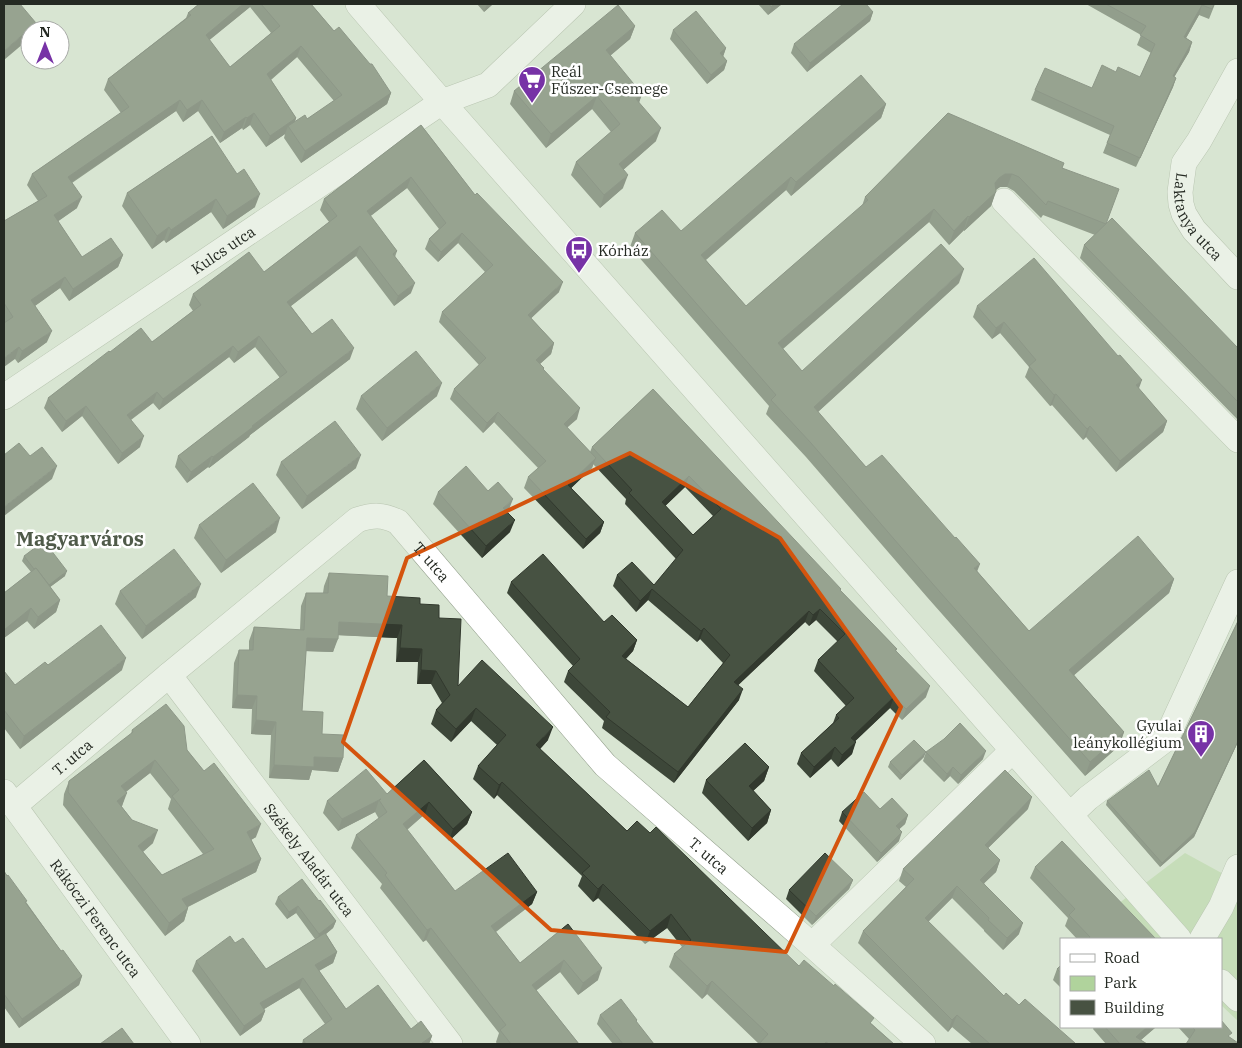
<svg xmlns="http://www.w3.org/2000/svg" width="1242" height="1048" font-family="'IBM Plex Serif',serif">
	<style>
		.green { fill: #b0d39c }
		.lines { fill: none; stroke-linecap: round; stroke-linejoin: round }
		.minor-casing { stroke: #94a08d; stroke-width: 26 }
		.minor { stroke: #fff; stroke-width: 25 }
		.wall { fill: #3d4739; fill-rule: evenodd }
		.shaded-wall { fill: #32392e }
		.building { fill: #475242; stroke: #32392e; fill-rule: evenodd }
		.marked { fill: none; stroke: #d4540e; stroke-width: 4; stroke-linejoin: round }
		.labels { text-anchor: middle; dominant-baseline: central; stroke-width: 5; stroke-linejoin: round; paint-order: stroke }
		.poi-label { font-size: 15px; fill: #252a23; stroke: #fff; text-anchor: start }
		.street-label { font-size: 15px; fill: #252a23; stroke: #fff }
		.district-label { font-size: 20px; font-weight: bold; fill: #4f5a49; stroke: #fff }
	</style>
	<rect width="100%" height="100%" fill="#d8e5d2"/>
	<path class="green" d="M1185 853 1238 882V1021L1221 1005V939H1150L1114 907Z"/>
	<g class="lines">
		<defs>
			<g id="minor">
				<path d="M358 4 442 102 1179 939"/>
				<path id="s1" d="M1238 71 1199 141 1184 163 1180 192 1181 204 1184 214 1194 230 1238 277"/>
				<path d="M1004 201 1238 440"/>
				<path id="s2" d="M4 397 442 102 488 85 573 4"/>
				<path id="s3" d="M169 675 450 1044"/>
				<path id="s4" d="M4 792 188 1044"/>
				<path id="s5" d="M14 806 169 675 357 520C373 515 382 514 398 522L605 765 812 945 923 1044"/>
				<path d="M1070 815 1088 798 1166 739 1238 582"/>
				<path d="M1202 939 1221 907 1238 867"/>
				<path d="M812 945 1012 751"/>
				<path d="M1221 982 1238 999"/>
			</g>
		</defs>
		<use href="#minor" class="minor-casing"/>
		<use href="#minor" class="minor"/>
	</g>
	<g class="wall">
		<path d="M199 4H311L334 31 391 93 387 104 301 163 284 138 285 134 266 147 250 125 243 130 242 128 220 143 198 111 183 122 176 111 72 183 77 208 58 221 82 257 123 255 118 267 69 301 60 288 35 306 47 342 18 363 15 359 4 321V221L38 201 27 185 32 174 121 113 104 90 108 79 186 18 188 13ZM250 7 271 33 230 67 209 40ZM297 57 334 101 307 119 295 122 296 118 271 80Z"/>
		<path d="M477 4H493L484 12Z"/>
		<path d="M758 4H782L768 15Z"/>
		<path d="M1086 4H1215L1209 19 1199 15 1186 38 1192 42 1189 52 1174 77 1176 78 1173 87 1136 167 1103 153 1110 135 1031 100 1035 90 1092 88 1116 72 1140 77 1151 53 1137 45 1141 35Z"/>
		<path d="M873 12 870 21 807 72 791 53 794 44Z"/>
		<path d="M635 26 630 39 610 56 642 94 639 103 656 141 623 170V188L600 208 571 175 576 162 611 132 592 109 546 148 510 104 514 91Z"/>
		<path d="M673 30 726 48 723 56 727 61 724 70 707 84 670 39Z"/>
		<path d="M886 104 881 118 791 196 786 190 706 260 746 306 862 206 865 197 948 113 1063 168 1106 224 1238 348V420L1080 258 1084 245 1095 235 1043 215 1041 218 1014 191 1007 187H1000L996 190 991 206 964 231V230L949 245 929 222 783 349 802 371 959 283 818 412 866 467 977 571 1029 631 1174 579 1169 593 1074 675 1124 732 1119 746 1085 776 927 597 806 457 766 414 769 406 630 247 635 233 681 231Z"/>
		<path d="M421 125 475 195 559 292 531 318 554 343 551 354 540 364 544 368V370L577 419 567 427 590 452 592 447 653 389 840 590 897 649 896 651 926 697 902 720 890 708 855 741 852 754 838 767 831 759 810 778 797 764 801 753 833 723 836 715 846 706 814 671 818 660 838 642 816 620 809 626 805 622 738 685 739 700 674 783 602 728 604 721 564 682 568 671 573 666 507 593 511 582 604 622 637 640 633 651 626 659 688 707 723 663 700 639 697 642 648 600 636 612 613 586 617 575 654 585 676 559 625 504 626 499 593 464 592 468 571 488 604 522 600 533 583 549 524 488 528 477 538 468 494 422 483 433 450 399 454 389 479 365 439 322 442 312 485 272 458 243 438 262 425 249 429 239 439 229 407 188 370 216 397 251 395 257 411 293 394 306 356 256 291 306 312 334 350 359 250 435 249 437 209 468 208 467 187 483 175 467 178 456 280 378 255 347 234 363 229 357 159 410 153 403 131 420 140 447 118 464 82 416 62 432 44 408 48 398 110 352 152 342 193 311 189 305 193 294 264 272 329 222 320 210 324 199ZM685 487 713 516 693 535 665 506Z"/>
		<path d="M212 136 255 207 223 229 211 212 166 243 164 240 152 249 122 206 127 193Z"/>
		<path d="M977 306 1139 389 1167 421 1163 432 1116 472 1086 437 1083 440 1052 405 1050 406 1025 377 1029 367 1000 333 992 339 973 317Z"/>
		<path d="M361 396H437L382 441 356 409Z"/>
		<path d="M281 462 356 468 302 509 276 475Z"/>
		<path d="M488 491 508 512 510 532 482 558 433 504 438 492Z"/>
		<path d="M199 525 276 532 221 573 194 538Z"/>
		<path d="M24 556 65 576 50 587 60 600 56 612 34 629 27 621 4 638V593L31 572 22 561Z"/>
		<path d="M329 573 387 596 420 604 439 618 458 686 548 740 540 749 627 831 872 1024 894 1044H759L707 994 702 999 669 967 674 954 682 947 667 928 645 944 598 898 593 902 578 886 582 876 497 795 494 799 473 779 478 766 497 745 471 721 451 742 431 724 436 710 442 703 431 684H417L418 662H396L397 638 338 635 333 652 306 651 302 711 343 758 338 772 312 770 309 780 269 778 271 735 251 734 252 709 232 708 234 663 239 650H249V641L254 627 300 630 301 606 306 593H323L324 586Z"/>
		<path d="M120 591 196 597 142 639 115 604Z"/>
		<path d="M1238 621V742L1194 837 1160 867 1106 805 1107 801 1158 787Z"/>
		<path d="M48 665 122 670 20 749 4 728V671L15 685Z"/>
		<path d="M132 730 187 750 256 837 251 840 261 859 256 872 188 907V908L184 921 165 936 63 805 64 794 69 781 131 734ZM150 773 171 799 168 809 203 854 162 875 143 852 153 843 132 820 122 807V806L126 792Z"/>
		<path d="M926 752 983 759 958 784 950 776 944 782 923 761Z"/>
		<path d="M924 757 900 780 888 767 890 762Z"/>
		<path d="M424 760 472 812 467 824 449 841 425 814 407 830 455 891 537 892 532 904 496 932 520 963 568 924 598 980 578 995 560 972 536 990 579 1044H497L496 1042 499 1033 426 940 423 942 380 888 382 884 351 848 356 835 379 819 375 812 338 831 323 813 327 801 387 794Z"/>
		<path d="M769 767 764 781 753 791 771 810 767 823 748 841 702 793 706 780Z"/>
		<path d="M880 809 908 815 905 824 899 829V841L877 862 839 821 842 812Z"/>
		<path d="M1028 809 988 848 1000 860 996 872 984 883 1019 934 1003 950 984 931V930L952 898 928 922 1004 996 1075 1043 1074 1044H972L952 1027 948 1032 858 943 863 931 906 887 899 881 903 869Z"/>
		<path d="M1035 867 1156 939H1077L1065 926 1068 918 1030 878Z"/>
		<path d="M4 871 61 951 82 976 79 985 19 1028 4 1007Z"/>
		<path d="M853 880 849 889 812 925 786 899 789 890Z"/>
		<path d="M278 897 319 901 336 921 333 928 326 934 337 952 333 963 319 971 346 1009 411 1029 432 1036 429 1044H302L303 1040 325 1024 299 988 264 1009 265 1011 261 1021 240 1036 192 971 196 961 235 943 266 969 315 939 296 913 287 919 275 904Z"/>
		<path d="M1061 965V988L1053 980 1057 969Z"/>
		<path d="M600 1015 637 1020 636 1022 654 1044H613L597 1024Z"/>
		<path d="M1094 1027H1156L1141 1040 1147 1044H1106L1093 1029Z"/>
		<path d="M1178 1027H1221L1230 1038 1189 1039Z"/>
	</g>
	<g class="shaded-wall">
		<path d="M243 4H251L250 7 201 47 206 35Z"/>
		<path d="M487 4H493L484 12Z"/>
		<path d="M774 4H782L768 15 771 7Z"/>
		<path d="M1202 5 1199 15 1181 47 1184 37Z"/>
		<path d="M873 12 870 21 807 72 810 63Z"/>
		<path d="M36 23 34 30H30V38L4 60V51Z"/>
		<path d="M635 26 630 39 601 63 606 50Z"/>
		<path d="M1192 42 1189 52 1169 86 1173 76Z"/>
		<path d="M301 46 297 57 263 86 267 74Z"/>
		<path d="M726 48 723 57 720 53Z"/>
		<path d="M727 61 724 70 707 84 711 75Z"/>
		<path d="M1176 78 1173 87 1136 167 1140 158Z"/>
		<path d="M391 93 387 104 301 163 305 151Z"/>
		<path d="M642 94 637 107 636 99Z"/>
		<path d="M597 96 592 109 546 148 551 134Z"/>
		<path d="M180 100 176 111 63 188 68 177Z"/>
		<path d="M202 100 198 111 183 122 187 110Z"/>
		<path d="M886 104 881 118 791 196 796 182Z"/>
		<path d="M254 113 250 125 243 130 247 118Z"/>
		<path d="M246 117 242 128 220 143 224 132Z"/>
		<path d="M296 118 292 129 288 126 285 134 266 147 270 136Z"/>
		<path d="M661 128 656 141 614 178 619 164Z"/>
		<path d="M1005 174H1012L1007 187H1000L994 191 995 183 999 178Z"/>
		<path d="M628 175 623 188 600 208 604 195Z"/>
		<path d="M411 177 407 188 363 222 367 211Z"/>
		<path d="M791 177 786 190 696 268 701 255Z"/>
		<path d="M996 192 991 206 964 231 969 217Z"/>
		<path d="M260 194 255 207 223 229 227 216Z"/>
		<path d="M82 197 77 208 50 227 54 215Z"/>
		<path d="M216 199 211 212 166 243 171 230Z"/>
		<path d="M934 209 929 222 773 357 778 343Z"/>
		<path d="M968 216 964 230 949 245 954 231Z"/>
		<path d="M169 227 164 240 152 249 157 236Z"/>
		<path d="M462 233 458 243 438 262 441 252Z"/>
		<path d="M360 246 356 256 283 312 287 302Z"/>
		<path d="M123 255 118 267 69 301 73 289Z"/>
		<path d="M964 269 959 283 809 420 814 407Z"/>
		<path d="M65 277 60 288 26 312 31 300Z"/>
		<path d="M563 282 559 292 524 325 528 315Z"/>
		<path d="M415 283 411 293 394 306 398 296Z"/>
		<path d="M1004 322 1000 333 992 339 996 328Z"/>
		<path d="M52 331 47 342 18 363 22 351Z"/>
		<path d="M259 336 255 347 234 363 238 352Z"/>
		<path d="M554 343 551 354 532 371 536 360Z"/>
		<path d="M233 346 229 357 159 410 163 399Z"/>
		<path d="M19 347 15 359 4 367V358Z"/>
		<path d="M354 348 350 359 250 435 249 437 209 468 213 457 252 426Z"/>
		<path d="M1142 380 1138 391 1136 385Z"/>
		<path d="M442 383 437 396 382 441 387 428Z"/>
		<path d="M157 392 153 403 123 425 127 415Z"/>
		<path d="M1056 394 1052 405 1050 406 1054 395Z"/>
		<path d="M86 406 82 416 62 432 66 421Z"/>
		<path d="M580 408 577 419 560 434 564 424Z"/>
		<path d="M498 412 494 422 483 433 487 423Z"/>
		<path d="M1167 421 1163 432 1116 472 1120 461Z"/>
		<path d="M1090 426 1086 437 1083 440 1087 429Z"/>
		<path d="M144 436 140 447 118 464 122 453Z"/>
		<path d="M361 455 356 468 302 509 307 496Z"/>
		<path d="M212 456 208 467 187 483 191 472Z"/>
		<path d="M596 458 592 468 564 495 568 485Z"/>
		<path d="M57 466 52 479 4 516V507Z"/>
		<path d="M689 476 685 487 658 513 662 502Z"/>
		<path d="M513 499 508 512 499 520 503 508Z"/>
		<path d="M280 518 276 532 221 573 226 560Z"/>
		<path d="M515 520 510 532 482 558 486 546Z"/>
		<path d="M604 522 600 533 583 549 586 539Z"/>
		<path d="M980 564 975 577 974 568Z"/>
		<path d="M67 571 65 576 46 590 48 586Z"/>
		<path d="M1174 579 1169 593 1065 683 1069 670Z"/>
		<path d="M201 584 196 597 142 639 146 626Z"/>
		<path d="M652 589 648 600 636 612 640 601Z"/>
		<path d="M60 600 56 612 34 629 38 617Z"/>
		<path d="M31 608 27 621 4 638V630Z"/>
		<path d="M820 609 816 620 809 626 813 615Z"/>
		<path d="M809 611 805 622 730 693 734 682Z"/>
		<path d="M339 622 402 625 397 638 334 635Z"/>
		<path d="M704 628 700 639 697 642 701 631Z"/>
		<path d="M307 638 338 639 333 652 303 651Z"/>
		<path d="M637 640 633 651 618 667 622 656Z"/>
		<path d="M400 648 422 649 418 662H396Z"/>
		<path d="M126 658 122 670 20 749 24 736Z"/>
		<path d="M421 670 436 671 431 684H417Z"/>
		<path d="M930 686 926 697 902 720 906 709Z"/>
		<path d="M743 689 739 700 674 783 678 772Z"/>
		<path d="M237 695 257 696 252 709 232 708Z"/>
		<path d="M894 697 890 708 847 749 851 738Z"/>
		<path d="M476 708 471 721 451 742 456 729Z"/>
		<path d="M256 720 276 722 271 735 251 734Z"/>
		<path d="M553 727 548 740 532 758 536 745Z"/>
		<path d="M1124 732 1119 746 1085 776 1090 762Z"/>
		<path d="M1238 741 1194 837 1160 867 1162 863Z"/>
		<path d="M856 742 852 754 838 767 842 755Z"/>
		<path d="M835 747 831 759 810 778 814 767Z"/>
		<path d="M986 751 983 759 958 784 961 775Z"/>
		<path d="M926 752 924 757 900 780 902 775Z"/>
		<path d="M314 757 343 758 338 772 312 770 309 780 269 778 274 765Z"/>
		<path d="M155 760 150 773 116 799 121 786Z"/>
		<path d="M769 767 764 781 744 799 749 786Z"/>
		<path d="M953 767 950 776 944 782 947 774Z"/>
		<path d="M502 782 497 795 494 799 499 785Z"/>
		<path d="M127 793 122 806 112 814 117 801Z"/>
		<path d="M1032 797 1028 809 980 856 985 845Z"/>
		<path d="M379 800 375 812 338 831 342 819Z"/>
		<path d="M429 802 425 814 398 837 403 824Z"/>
		<path d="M771 810 767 823 748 841 752 828Z"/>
		<path d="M472 812 467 824 449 841 453 829Z"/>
		<path d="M908 815 905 824 893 835 896 826Z"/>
		<path d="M261 824 256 837 242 845 247 832Z"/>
		<path d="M158 830 153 843 134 859 138 846Z"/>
		<path d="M902 832 899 841 877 862 881 853Z"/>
		<path d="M261 859 256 872 177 912 182 899Z"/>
		<path d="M1000 860 996 872 975 892 980 880Z"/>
		<path d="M853 880 849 889 812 925 816 916Z"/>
		<path d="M603 884 598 898 593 902 598 889Z"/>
		<path d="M957 886 952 898 920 930 925 918Z"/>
		<path d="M537 892 532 904 487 938 491 926Z"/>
		<path d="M298 906 296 913 287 919 289 912Z"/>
		<path d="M188 908 184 921 165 936 169 923Z"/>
		<path d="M671 914 667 928 645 944 650 931Z"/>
		<path d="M336 921 333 928 317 941 319 934Z"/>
		<path d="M1023 923 1019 934 1003 950 1007 938Z"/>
		<path d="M431 928 426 940 423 942 427 930Z"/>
		<path d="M337 952 333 963 311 975 315 965Z"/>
		<path d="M564 960 560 972 528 997 532 985Z"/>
		<path d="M602 968 598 980 578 995 583 983Z"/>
		<path d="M82 976 79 985 19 1028 22 1019Z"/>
		<path d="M303 978 299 988 256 1014 260 1003Z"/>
		<path d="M712 981 707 994 702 999 707 986Z"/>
		<path d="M265 1011 261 1021 240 1036 244 1026Z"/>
		<path d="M957 1015 952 1027 948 1032 952 1020Z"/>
		<path d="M1147 1027H1156L1136 1044V1037Z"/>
		<path d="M432 1036 429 1044H422V1043Z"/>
	</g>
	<g class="building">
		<path d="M4 4H20L36 23 4 51Z"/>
		<path d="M199 4H243L206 35 230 67 280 26 261 4H311L334 31 339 27 370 64H372L391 93 305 151 288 126 305 115 307 119 342 95 301 46 267 74 296 118 270 136 254 113 247 118 246 117 224 132 202 100 187 110 180 100 68 177 82 197 54 215 82 257 111 238 123 255 73 289 65 277 31 300 52 331 22 351 19 347 4 358V323L13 317 4 303V221L47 196 32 174 129 107 108 79 191 15 188 13Z"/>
		<path d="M769 4H774L771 7Z"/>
		<path d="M843 4H866L873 12 810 63 794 44Z"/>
		<path d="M1106 4H1214L1212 9 1202 5 1184 37 1192 42 1173 76 1176 78 1140 158 1107 143 1114 126 1035 90 1045 68 1092 88 1102 65 1116 72 1118 67 1140 77 1155 44 1140 35 1146 26Z"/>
		<path d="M618 5 635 26 606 50 642 94 636 99 661 128 619 164 628 175 604 195 576 162 620 124 597 96 551 134 514 91Z"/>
		<path d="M696 11 726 48 720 53 727 61 711 75 673 30Z"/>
		<path d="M861 75 886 104 796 182 791 177 701 255 746 306 868 200 865 197 948 113 1064 163 1062 168 1119 189 1106 224 1048 201 1046 205 1019 177 1012 174H1005L999 178 995 183 996 192 969 217 968 216 954 231 934 209 778 343 802 371 941 244 964 269 814 407 866 467 882 455 955 538 956 537 980 564 974 568 1029 631 1138 536 1174 579 1069 670 1124 732 1090 762 932 583 811 443 771 400 776 395 635 233 662 210 681 231Z"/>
		<path d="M421 125 475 195 477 193 563 282 528 315 554 343 536 360 544 368 543 369 580 408 564 424 596 458 568 485 604 522 586 539 528 477 546 461 498 412 487 423 454 389 486 358 442 312 493 265 462 233 441 252 429 239 446 223 411 177 367 211 397 251 393 254 415 283 398 296 360 246 287 302 312 334 332 319 354 348 252 426 253 427 213 457 212 456 191 472 178 456 287 372 259 336 238 352 233 346 163 399 157 392 127 415 144 436 122 453 86 406 66 421 48 398 109 351 110 352 141 328 152 342 201 305 193 294 249 252 264 272 337 216 324 199Z"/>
		<path d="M212 136 237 174 244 169 260 194 227 216 216 199 171 230 169 227 157 236 127 193Z"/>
		<path d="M1112 218 1238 348V402L1084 245Z"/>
		<path d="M1034 258 1118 356 1120 355 1142 380 1136 385 1167 421 1120 461 1090 426 1087 429 1056 394 1054 395 1029 366 1036 360 1004 322 996 328 977 306Z"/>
		<path d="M416 351 442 383 387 428 361 396Z"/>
		<path d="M653 389 841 589 840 590 897 649 895 650 930 686 906 709 894 697 851 738 856 742 842 755 835 747 814 767 801 753 839 718 836 715 854 698 818 660 845 634 820 609 813 615 809 611 734 682 743 689 678 772 606 717 610 712 568 671 580 659 511 582 543 554 604 622 612 615 637 640 622 656 688 707 730 655 704 628 701 631 652 589 640 601 617 575 632 562 654 585 683 550 629 493 632 490 592 447ZM689 476 721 509 693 535 662 502Z"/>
		<path d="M335 421 361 455 307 496 281 462Z"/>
		<path d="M19 443 30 456 42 447 57 466 4 507V455Z"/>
		<path d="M466 466 488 491 498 482 513 499 503 508 515 520 486 546 438 492Z"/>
		<path d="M253 483 280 518 226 560 199 525Z"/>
		<path d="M44 541 67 571 49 585 36 568 34 569 24 556Z"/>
		<path d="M174 549 201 584 146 626 120 591Z"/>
		<path d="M36 568 60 600 38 617 31 608 4 630V593Z"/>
		<path d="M329 573 388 576 387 596 420 598V604L439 605V618L461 619 458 686 482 660 553 727 536 745 627 831 637 821 650 833 656 827 799 966 804 960 834 986 835 984 874 1018 870 1023 894 1044H829L826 1042 824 1044H759L768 1034 712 981 707 986 674 954 691 940 671 914 650 931 603 884 598 889 582 873 590 866 502 782 499 785 478 766 506 735 476 708 456 729 436 710 450 695 436 671 421 670 422 649 400 648 402 625 339 622 338 639 307 638 302 711 323 712 322 734 344 735 343 758 314 757V767L274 765 276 722 256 720 257 696 237 695 239 650H253L254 627 304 630 306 593H328Z"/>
		<path d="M1238 621V741L1195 832 1162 863 1107 801 1149 770 1158 787Z"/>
		<path d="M101 625 126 658 24 736 4 710V671L15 685 45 662 48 665Z"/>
		<path d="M166 704 184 726 187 750 204 771 214 763 261 824 247 832 261 859 182 899 188 908 169 923 68 792 69 781 133 732 132 730ZM155 760 179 790 172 796 214 849 162 875 138 846 158 830 132 820 117 801 127 793 121 786Z"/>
		<path d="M960 723 986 751 961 775 953 767 947 774 926 752 944 739Z"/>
		<path d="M914 740 926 752 902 775 890 762Z"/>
		<path d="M745 743 769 767 749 786 771 810 752 828 706 780Z"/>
		<path d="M424 760 472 812 453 829 429 802 403 824 455 891 508 853 537 892 491 926 520 963 568 924 602 968 583 983 564 960 532 985 579 1044H511L500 1030 506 1025 431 928 427 930 385 875 387 873 356 835 387 812 379 800 381 799 342 819 327 801 366 769 387 794Z"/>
		<path d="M1005 770 1032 797 985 845 1000 860 980 880 1023 923 1007 938 988 920 989 918 957 886 925 918 1004 996 1006 993 1019 1005 1025 999 1075 1043 1073 1044H990L957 1015 952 1020 863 931 914 879 903 869Z"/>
		<path d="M864 792 880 809 892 798 908 815 896 826 902 832 881 853 842 812Z"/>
		<path d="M1062 841 1156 939H1088L1090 937 1069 915 1075 909 1035 867Z"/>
		<path d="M825 853 853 880 816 916 789 890Z"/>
		<path d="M4 871 7 876 8 875 27 901 25 902 61 951 63 950 82 976 22 1019 4 994Z"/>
		<path d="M302 879 319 901 320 900 336 921 319 934 298 906 289 912 278 897Z"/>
		<path d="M325 933 337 952 315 965 346 1009 378 985 411 1029 421 1021 432 1036 422 1043 423 1044H305H306L303 1040 332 1019 303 978 260 1003 265 1011 244 1026 196 961 230 936 235 943 243 938 266 969Z"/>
		<path d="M1061 965V973L1057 969Z"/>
		<path d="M621 999 637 1020 636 1021 654 1044H623L600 1015Z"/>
		<path d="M1221 1020 1232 1033 1228 1036 1238 1043V1044H1186L1195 1030 1192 1027H1221Z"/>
		<path d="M1105 1027H1147L1136 1037 1147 1044H1120Z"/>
		<path d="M122 1028 134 1044H100Z"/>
	</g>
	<path d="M0 0H1242V1048H0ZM630 453 780 538 901 707 786 952 551 930 343 742 407 558Z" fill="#d8e5d2" fill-opacity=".55" fill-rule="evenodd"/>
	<path class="marked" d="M630 453 780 538 901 707 786 952 551 930 343 742 407 558Z"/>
	<defs>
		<symbol id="supermarket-pin" viewBox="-11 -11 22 30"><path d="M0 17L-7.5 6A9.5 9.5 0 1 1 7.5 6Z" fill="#7732a6" stroke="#fff"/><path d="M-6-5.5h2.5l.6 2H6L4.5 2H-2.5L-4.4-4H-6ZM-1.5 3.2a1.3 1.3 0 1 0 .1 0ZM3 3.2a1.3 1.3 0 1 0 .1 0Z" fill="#fff"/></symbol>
		<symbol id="bus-pin" viewBox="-11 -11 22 30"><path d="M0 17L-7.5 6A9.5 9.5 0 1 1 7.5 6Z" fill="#7732a6" stroke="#fff"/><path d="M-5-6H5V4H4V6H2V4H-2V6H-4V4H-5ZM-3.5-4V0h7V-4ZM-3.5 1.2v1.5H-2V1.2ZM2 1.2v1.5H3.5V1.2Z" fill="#fff"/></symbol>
		<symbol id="building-pin" viewBox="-11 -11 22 30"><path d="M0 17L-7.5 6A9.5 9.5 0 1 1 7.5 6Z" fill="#7732a6" stroke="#fff"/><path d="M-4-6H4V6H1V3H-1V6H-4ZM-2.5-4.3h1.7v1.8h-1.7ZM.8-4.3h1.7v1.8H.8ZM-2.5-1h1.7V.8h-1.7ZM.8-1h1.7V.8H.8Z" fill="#fff"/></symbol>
	</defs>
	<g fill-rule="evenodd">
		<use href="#supermarket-pin" x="516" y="64" width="32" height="43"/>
		<use href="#bus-pin" x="563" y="234" width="32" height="43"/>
		<use href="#building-pin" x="1185" y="718" width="32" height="43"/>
	</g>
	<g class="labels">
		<g class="poi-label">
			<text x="551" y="71">Reál<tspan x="551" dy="17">Fűszer-Csemege</tspan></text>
			<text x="598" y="250">Kórház</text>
			<text x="1182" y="725" text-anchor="end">Gyulai<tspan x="1182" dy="17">leánykollégium</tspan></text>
		</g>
		<g class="street-label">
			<text stroke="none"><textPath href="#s1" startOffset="166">Laktanya utca</textPath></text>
			<text stroke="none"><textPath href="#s2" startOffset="264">Kulcs utca</textPath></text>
			<text stroke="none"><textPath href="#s5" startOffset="541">T. utca</textPath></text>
			<text stroke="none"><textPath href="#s5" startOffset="76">T. utca</textPath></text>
			<text stroke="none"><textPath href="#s5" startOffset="946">T. utca</textPath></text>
			<text stroke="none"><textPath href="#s3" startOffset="232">Székely Aladár utca</textPath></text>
			<text stroke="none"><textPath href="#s4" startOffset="156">Rákóczi Ferenc utca</textPath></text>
		</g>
		<g class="district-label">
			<text x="80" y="538">Magyarváros</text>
		</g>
	</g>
	<rect width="1242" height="1048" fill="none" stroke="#252a23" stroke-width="10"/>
	<rect x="1060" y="938" width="162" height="90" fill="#ffffff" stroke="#a8aaa7"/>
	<rect x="1070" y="954" width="25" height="8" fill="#ffffff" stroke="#a8aaa7"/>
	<text x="1104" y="963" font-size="15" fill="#252a23">Road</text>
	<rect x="1070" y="976" width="25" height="15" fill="#b0d39c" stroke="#a8aaa7"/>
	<text x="1104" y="988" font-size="15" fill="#252a23">Park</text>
	<rect x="1070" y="1000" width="25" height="15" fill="#475242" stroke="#a8aaa7"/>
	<text x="1104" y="1013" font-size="15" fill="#252a23">Building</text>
	<g transform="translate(45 45)"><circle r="24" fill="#ffffff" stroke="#a8aaa7"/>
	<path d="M0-4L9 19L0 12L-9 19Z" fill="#7732a6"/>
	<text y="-8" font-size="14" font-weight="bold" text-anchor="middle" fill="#252a23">N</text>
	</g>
</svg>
